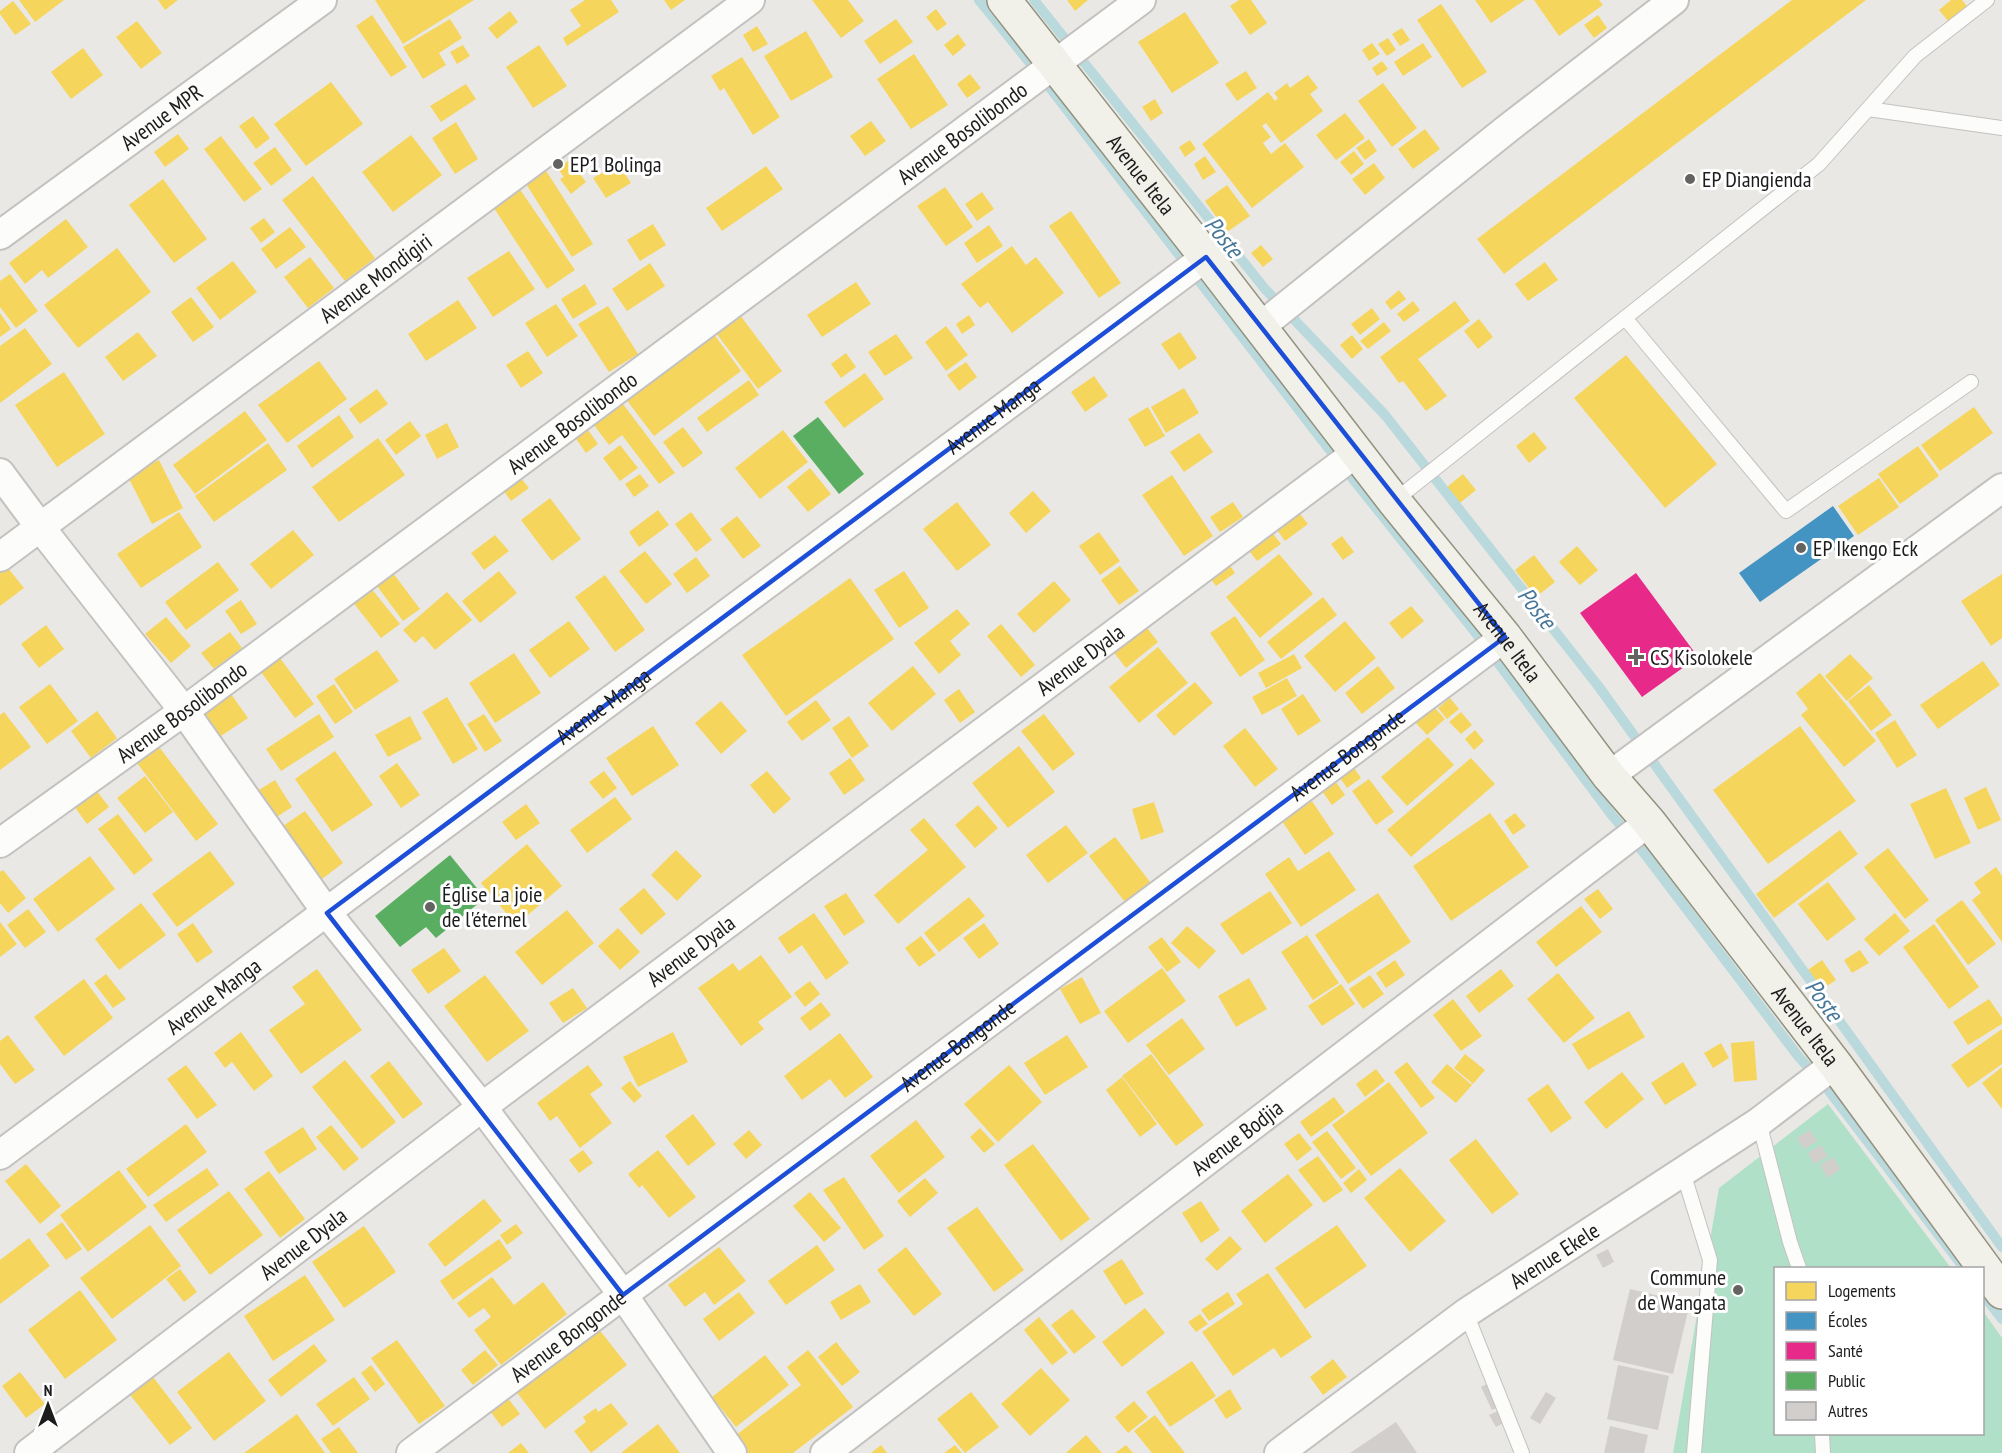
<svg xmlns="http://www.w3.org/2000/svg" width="2002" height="1453" font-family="'PT Sans Narrow',sans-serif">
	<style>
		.pitch { fill: #b1e0c8 }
		.homes { fill: #f6d55c }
		.schools { fill: #4393c3 }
		.health { fill: #e7298a }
		.public { fill: #5aae61 }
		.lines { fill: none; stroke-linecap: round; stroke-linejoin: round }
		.stream { stroke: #b9d9dd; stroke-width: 10 }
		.building { fill: #d1cecc }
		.lane-casing { stroke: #c3c2c1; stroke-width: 16 }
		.street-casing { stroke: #c3c2c1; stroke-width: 32 }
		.secondary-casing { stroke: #93927e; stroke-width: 36 }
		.lane { stroke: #fcfcfb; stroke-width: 14 }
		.street { stroke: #fcfcfb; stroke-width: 28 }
		.secondary { stroke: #f2f1e9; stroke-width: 33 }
		.marked { fill: none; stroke: #1d4ed8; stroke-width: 4.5; stroke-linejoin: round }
		.poi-dot { fill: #646362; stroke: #fff; stroke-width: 2 }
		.labels { text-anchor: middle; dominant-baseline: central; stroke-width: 6; stroke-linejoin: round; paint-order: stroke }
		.street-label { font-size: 22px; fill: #1c1c1c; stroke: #fff }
		.poi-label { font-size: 22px; fill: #1c1c1c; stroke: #fff; text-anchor: start }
		.water-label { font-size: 24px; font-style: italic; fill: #477798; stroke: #fff }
	</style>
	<rect width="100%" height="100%" fill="#eae8e5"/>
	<path class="pitch" d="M1828 1104 1951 1268H1776V1434H1982L1983 1311 2002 1338V1453H1673L1719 1188Z"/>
	<g class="homes">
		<path d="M19 0H64L35 22Z"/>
		<path d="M158 0H178L165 10Z"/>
		<path d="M375 0H474L403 44Z"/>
		<path d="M585 0H611L619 12 567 46 563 38 581 26 570 10Z"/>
		<path d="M664 0H685L671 10Z"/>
		<path d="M812 0H848L864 21 841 38Z"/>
		<path d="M1067 0H1088L1075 11Z"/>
		<path d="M1239 0H1251L1267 23 1250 35 1230 6Z"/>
		<path d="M1475 0H1525L1491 23Z"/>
		<path d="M1534 0H1599L1603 5 1559 36Z"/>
		<path d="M1792 0H1866L1504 274 1477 239Z"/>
		<path d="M1951 0H1962L1967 6 1948 21 1939 10Z"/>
		<path d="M13 1 31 24 15 35 0 14V11Z"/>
		<path d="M1441 4 1487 72 1462 88 1417 20Z"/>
		<path d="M936 9 947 24 937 31 926 17Z"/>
		<path d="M510 11 518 22 497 39 488 28Z"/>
		<path d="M1185 12 1219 63 1172 93 1138 42Z"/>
		<path d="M372 15 407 67 391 77 356 26Z"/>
		<path d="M1598 15 1607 28 1594 38 1584 25Z"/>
		<path d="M450 19 462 38 439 53 446 65 423 79 403 47Z"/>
		<path d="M896 19 913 42 880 64 864 41Z"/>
		<path d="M137 21 162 53 141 69 116 37Z"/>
		<path d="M757 26 768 44 753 52 743 35Z"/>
		<path d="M1402 28 1410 40 1400 46 1392 34Z"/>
		<path d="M806 31 833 77 791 101 764 56Z"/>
		<path d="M958 34 966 45 953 56 944 45Z"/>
		<path d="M1388 38 1396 50 1387 56 1378 44Z"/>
		<path d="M1372 43 1380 54 1369 61 1362 50Z"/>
		<path d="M1423 43 1432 57 1403 76 1394 62Z"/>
		<path d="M463 45 470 56 457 64 450 52Z"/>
		<path d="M539 45 567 86 533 108 506 67Z"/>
		<path d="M83 48 103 75 71 99 51 72Z"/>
		<path d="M914 54 948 105 911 129 877 79Z"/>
		<path d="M742 57 780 117 753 135 724 88 720 91 711 76Z"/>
		<path d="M1382 61 1388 69 1377 76 1372 68Z"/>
		<path d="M1246 71 1257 88 1237 101 1225 84Z"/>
		<path d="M970 74 981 88 967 98 957 84Z"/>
		<path d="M1308 75 1318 88 1310 94 1323 111 1281 143 1266 123 1262 126 1271 137 1263 143 1271 154 1285 143 1304 167 1252 208 1202 144 1268 92 1275 101 1278 98 1274 93 1287 83 1290 88Z"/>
		<path d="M331 82 363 124 306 166 274 124Z"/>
		<path d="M1383 83 1417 128 1392 147 1358 101Z"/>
		<path d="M466 84 476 99 441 122 430 106Z"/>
		<path d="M1155 99 1163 113 1151 121 1142 107Z"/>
		<path d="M1345 113 1365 138 1336 160 1316 135Z"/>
		<path d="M253 116 270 138 256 149 239 126Z"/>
		<path d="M871 121 886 141 865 156 850 136Z"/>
		<path d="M456 122 478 159 455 174 432 138Z"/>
		<path d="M1425 129 1440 149 1413 169 1398 149Z"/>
		<path d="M178 134 189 149 165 167 154 152Z"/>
		<path d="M411 135 442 175 393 212 362 172Z"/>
		<path d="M221 136 262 189 244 202 204 149Z"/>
		<path d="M1369 139 1377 151 1365 160 1356 148Z"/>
		<path d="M1190 140 1196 149 1185 157 1179 147Z"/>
		<path d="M275 147 292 170 271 186 253 163Z"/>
		<path d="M1354 151 1364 164 1351 175 1340 162Z"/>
		<path d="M1205 156 1216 172 1203 180 1194 164Z"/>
		<path d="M569 160 586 182 571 194 560 179 564 177 558 169Z"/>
		<path d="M618 163 631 183 606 198 593 178Z"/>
		<path d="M1374 163 1385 178 1365 195 1352 179Z"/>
		<path d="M543 166 593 244 572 257 523 179Z"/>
		<path d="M766 166 783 189 722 231 706 208Z"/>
		<path d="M313 176 375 258 345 281 282 200Z"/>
		<path d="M163 179 207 239 174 263 129 205Z"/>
		<path d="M517 185 575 270 547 289 490 202Z"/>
		<path d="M1227 185 1250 216 1227 232 1205 201Z"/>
		<path d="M945 187 973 227 946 246 917 206Z"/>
		<path d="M982 192 994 209 977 221 965 204Z"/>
		<path d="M1071 211 1121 283 1099 298 1049 226Z"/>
		<path d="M264 218 275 232 261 243 250 228Z"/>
		<path d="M66 219 88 247 48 278 42 270 25 284 9 263Z"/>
		<path d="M653 224 666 245 640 261 627 240Z"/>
		<path d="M989 225 1003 246 977 263 964 243Z"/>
		<path d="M290 227 306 247 276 269 261 249Z"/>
		<path d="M1261 245 1273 259 1263 267 1251 253Z"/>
		<path d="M1012 246 1026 265 1036 257 1064 293 1012 333 988 302 980 308 961 284Z"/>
		<path d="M117 248 151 292 78 348 44 305Z"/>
		<path d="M509 251 535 289 493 317 467 278Z"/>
		<path d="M310 257 334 288 308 308 284 277Z"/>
		<path d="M233 261 257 292 220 320 196 288Z"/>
		<path d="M1545 262 1558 280 1528 301 1515 284Z"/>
		<path d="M650 263 665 286 627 311 612 289Z"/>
		<path d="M10 274 38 311 16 328 0 307V281Z"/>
		<path d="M856 282 871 304 822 337 807 315Z"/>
		<path d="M585 284 597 304 573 319 561 299Z"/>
		<path d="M1399 290 1406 299 1391 310 1385 302Z"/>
		<path d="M191 297 214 327 193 342 171 312Z"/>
		<path d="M458 300 477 328 426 361 408 334Z"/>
		<path d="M1413 301 1420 310 1404 322 1397 314Z"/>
		<path d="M1455 301 1470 321 1418 359 1447 396 1426 411 1403 381 1399 383 1380 357Z"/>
		<path d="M556 304 578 336 547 357 525 323Z"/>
		<path d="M608 306 638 354 609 372 578 324Z"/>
		<path d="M1372 308 1380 319 1360 335 1351 324Z"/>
		<path d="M0 313 11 329 0 337Z"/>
		<path d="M740 315 782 371 758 389 716 333Z"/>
		<path d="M969 315 975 325 962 334 956 324Z"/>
		<path d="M1479 319 1493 337 1478 349 1464 331Z"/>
		<path d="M1384 322 1391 331 1368 349 1360 341Z"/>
		<path d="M946 326 968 355 946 371 925 342Z"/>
		<path d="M25 328 52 364 0 403V346Z"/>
		<path d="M138 332 157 356 123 381 105 357Z"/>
		<path d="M1180 332 1197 358 1179 370 1161 344Z"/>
		<path d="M713 333 741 371 654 436 625 398Z"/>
		<path d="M896 334 913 358 885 376 868 352Z"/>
		<path d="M1352 335 1363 349 1352 359 1340 345Z"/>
		<path d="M528 351 543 373 521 388 506 365Z"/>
		<path d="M846 353 856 367 841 378 831 364Z"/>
		<path d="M1626 355 1717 464 1665 508 1574 398Z"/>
		<path d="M319 361 347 399 287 443 258 405Z"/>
		<path d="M966 362 977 377 959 391 947 375Z"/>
		<path d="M64 372 105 434 57 467 15 405Z"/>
		<path d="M865 373 884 399 844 428 824 402Z"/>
		<path d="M1094 376 1108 396 1085 412 1071 392Z"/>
		<path d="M749 380 759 395 707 432 697 418Z"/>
		<path d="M1184 388 1199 413 1166 433 1151 407Z"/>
		<path d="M377 389 388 404 360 424 349 409Z"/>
		<path d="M623 404 675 473 659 484 622 435 609 445 594 425Z"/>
		<path d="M1148 407 1165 436 1145 447 1128 419Z"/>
		<path d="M1974 407 1993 433 1940 471 1921 445Z"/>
		<path d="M245 411 267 440 195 494 173 465Z"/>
		<path d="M339 415 354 437 312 468 297 446Z"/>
		<path d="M410 421 421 436 396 455 385 440Z"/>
		<path d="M447 423 459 447 437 459 425 435Z"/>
		<path d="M586 427 598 444 586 453 574 436Z"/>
		<path d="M683 427 703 453 683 468 663 442Z"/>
		<path d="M783 430 808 462 760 499 735 468Z"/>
		<path d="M1534 432 1547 448 1529 463 1516 446Z"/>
		<path d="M1199 433 1213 452 1184 472 1170 452Z"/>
		<path d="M378 438 405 475 339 522 312 487Z"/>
		<path d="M268 443 287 470 214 522 195 496Z"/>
		<path d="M620 445 638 468 620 481 603 458Z"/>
		<path d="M1918 446 1939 476 1900 504 1878 474Z"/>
		<path d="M159 460 183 508 152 524 127 475Z"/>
		<path d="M810 468 831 494 808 512 787 487Z"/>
		<path d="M640 474 649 486 634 497 625 484Z"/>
		<path d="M1463 474 1476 490 1460 503 1447 487Z"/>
		<path d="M1172 475 1213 536 1184 556 1142 495Z"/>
		<path d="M520 477 529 488 511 501 503 490Z"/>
		<path d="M1879 478 1899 507 1858 535 1838 506Z"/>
		<path d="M1033 491 1051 511 1026 533 1009 513Z"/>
		<path d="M550 498 581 539 552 561 521 520Z"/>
		<path d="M957 502 991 545 957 571 923 529Z"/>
		<path d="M1233 502 1243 517 1220 532 1210 517Z"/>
		<path d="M658 510 669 525 639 547 629 532Z"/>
		<path d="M1297 510 1308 524 1285 541 1275 527Z"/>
		<path d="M179 512 202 547 141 588 117 554Z"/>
		<path d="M691 512 712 540 696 552 675 524Z"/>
		<path d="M737 516 761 546 743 559 720 529Z"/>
		<path d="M293 530 314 555 271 589 250 564Z"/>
		<path d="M1271 531 1281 544 1257 561 1247 548Z"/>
		<path d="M1099 532 1120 561 1100 575 1079 546Z"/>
		<path d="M495 535 509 551 484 570 471 553Z"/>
		<path d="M1342 536 1354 552 1343 560 1331 544Z"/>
		<path d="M1577 546 1598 570 1580 585 1559 562Z"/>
		<path d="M645 551 672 584 646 604 619 571Z"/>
		<path d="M1279 554 1313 594 1260 638 1226 597Z"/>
		<path d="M1534 555 1555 582 1536 597 1515 570Z"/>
		<path d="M696 557 710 576 687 593 673 574Z"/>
		<path d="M3 562 24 588 0 606V565Z"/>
		<path d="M218 562 239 590 186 630 165 602Z"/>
		<path d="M1229 564 1235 573 1216 586 1210 578Z"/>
		<path d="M1120 566 1139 591 1119 605 1101 580Z"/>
		<path d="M499 571 517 593 480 623 462 601Z"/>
		<path d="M904 571 929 608 899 628 874 590Z"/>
		<path d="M393 573 420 609 403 621 377 586Z"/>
		<path d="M2002 574V638L1991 646 1961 601Z"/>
		<path d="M605 575 645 630 615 652 575 597Z"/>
		<path d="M850 578 894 639 786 716 742 655Z"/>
		<path d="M1054 581 1071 600 1034 633 1017 614Z"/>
		<path d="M370 587 400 624 381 638 352 601Z"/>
		<path d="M447 592 472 620 435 650 423 636 415 643 403 630Z"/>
		<path d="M1323 597 1337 615 1281 659 1267 642Z"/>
		<path d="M241 600 257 624 241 634 225 611Z"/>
		<path d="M1411 606 1424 621 1402 639 1389 623Z"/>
		<path d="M957 609 970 624 950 641 961 655 939 674 914 643Z"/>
		<path d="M1235 616 1265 660 1240 677 1210 633Z"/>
		<path d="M166 617 191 646 171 663 145 634Z"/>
		<path d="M569 621 590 649 550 678 529 650Z"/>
		<path d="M1345 621 1376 658 1335 692 1304 656Z"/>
		<path d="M1001 624 1035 665 1021 677 987 636Z"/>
		<path d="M1144 624 1158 642 1126 668 1112 650Z"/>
		<path d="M46 625 64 649 39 668 21 644Z"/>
		<path d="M230 632 242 648 214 669 201 653Z"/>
		<path d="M1158 647 1188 683 1139 723 1109 687Z"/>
		<path d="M377 650 399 681 355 710 334 679Z"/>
		<path d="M514 653 541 693 495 723 469 683Z"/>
		<path d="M277 654 314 704 295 718 258 668Z"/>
		<path d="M1294 654 1302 668 1266 688 1258 673Z"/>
		<path d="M1850 654 1873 678 1847 701 1825 676Z"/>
		<path d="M1983 661 2000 685 1938 729 1920 705Z"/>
		<path d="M913 666 936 694 892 731 868 703Z"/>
		<path d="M1378 666 1395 688 1362 714 1345 693Z"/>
		<path d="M1820 673 1876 741 1844 767 1801 715 1808 709 1796 693Z"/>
		<path d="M1287 678 1297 696 1262 715 1252 697Z"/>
		<path d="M1195 682 1213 703 1174 736 1156 715Z"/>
		<path d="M50 684 78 721 47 744 19 707Z"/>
		<path d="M334 684 353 712 335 724 316 696Z"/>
		<path d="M1869 685 1892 715 1871 731 1848 701Z"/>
		<path d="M959 689 975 712 960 723 944 700Z"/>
		<path d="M231 694 248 718 221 736 204 712Z"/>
		<path d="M1303 694 1321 721 1298 736 1281 709Z"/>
		<path d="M447 697 478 749 453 764 422 712Z"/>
		<path d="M1450 698 1459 709 1447 719 1438 708Z"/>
		<path d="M816 700 831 720 802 741 787 722Z"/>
		<path d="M721 701 747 731 721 754 695 723Z"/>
		<path d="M1433 706 1445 719 1427 735 1415 722Z"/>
		<path d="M97 711 117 738 91 758 71 731Z"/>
		<path d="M4 712 31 747 0 770V715Z"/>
		<path d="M1461 712 1472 725 1461 734 1449 722Z"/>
		<path d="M319 714 334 737 281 771 266 749Z"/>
		<path d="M484 714 502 741 485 752 467 724Z"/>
		<path d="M1044 714 1075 754 1053 771 1021 731Z"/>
		<path d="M410 716 422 739 388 757 375 735Z"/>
		<path d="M849 716 869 746 852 758 832 728Z"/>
		<path d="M1895 720 1917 755 1897 768 1875 733Z"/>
		<path d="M653 726 679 765 632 796 606 758Z"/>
		<path d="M1800 726 1856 801 1768 864 1713 790Z"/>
		<path d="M1245 728 1278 769 1255 787 1223 746Z"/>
		<path d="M1475 730 1484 741 1474 750 1465 739Z"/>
		<path d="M1428 737 1454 765 1407 806 1381 777Z"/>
		<path d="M153 739 218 824 196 841 131 755Z"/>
		<path d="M1019 746 1055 792 1008 828 972 783Z"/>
		<path d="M335 751 373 805 332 832 295 779Z"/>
		<path d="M850 758 865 780 844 795 829 773Z"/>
		<path d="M1471 758 1495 784 1411 857 1387 830Z"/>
		<path d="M397 763 420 795 401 808 379 776Z"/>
		<path d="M1354 768 1361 778 1347 788 1340 778Z"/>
		<path d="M604 771 617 788 603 799 589 782Z"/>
		<path d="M767 771 791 799 774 814 750 785Z"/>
		<path d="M145 776 173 812 145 833 117 798Z"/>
		<path d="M1369 779 1394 812 1376 825 1352 791Z"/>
		<path d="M275 780 292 807 272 820 254 793Z"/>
		<path d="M1336 782 1345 795 1332 805 1322 791Z"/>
		<path d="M93 786 109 807 87 824 71 802Z"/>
		<path d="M1986 787 2001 820 1978 830 1964 798Z"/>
		<path d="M1946 788 1971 843 1935 859 1910 804Z"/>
		<path d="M615 797 632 819 587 853 570 830Z"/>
		<path d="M1312 801 1334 834 1305 855 1282 821Z"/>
		<path d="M1154 802 1164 832 1141 840 1132 809Z"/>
		<path d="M526 804 540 823 516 840 502 822Z"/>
		<path d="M978 805 998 828 975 848 955 825Z"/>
		<path d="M305 811 343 863 322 879 283 826Z"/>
		<path d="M1490 813 1529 867 1451 921 1413 866Z"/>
		<path d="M1515 813 1526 826 1513 835 1504 821Z"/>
		<path d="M118 814 153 860 134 875 98 829Z"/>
		<path d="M924 818 966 867 898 924 874 895 928 850 910 830Z"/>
		<path d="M1066 825 1088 853 1048 883 1026 855Z"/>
		<path d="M1840 830 1858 854 1774 918 1756 894Z"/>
		<path d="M1115 837 1151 883 1125 902 1089 856Z"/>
		<path d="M527 844 562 886 516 925 481 883Z"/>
		<path d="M1888 848 1929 900 1905 919 1864 867Z"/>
		<path d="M676 850 702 876 677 901 651 875Z"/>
		<path d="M210 851 235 884 177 927 152 894Z"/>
		<path d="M1329 851 1356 890 1301 927 1265 874 1289 857 1298 871Z"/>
		<path d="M90 856 115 889 58 932 33 899Z"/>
		<path d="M1996 867 2002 876V942L1972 900 1981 893 1974 883Z"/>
		<path d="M3 870 26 898 8 913 0 903V872Z"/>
		<path d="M1828 882 1856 919 1827 941 1798 904Z"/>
		<path d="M644 888 666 914 641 935 619 909Z"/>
		<path d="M1598 889 1613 909 1600 919 1584 899Z"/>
		<path d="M1270 891 1292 923 1242 955 1220 924Z"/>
		<path d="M846 893 865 922 844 936 824 906Z"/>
		<path d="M1378 893 1411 942 1348 984 1315 935Z"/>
		<path d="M969 897 985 916 939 952 924 933Z"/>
		<path d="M1962 900 1996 944 1968 965 1935 920Z"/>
		<path d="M141 903 166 935 119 970 95 939Z"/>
		<path d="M1581 906 1602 932 1556 967 1536 942Z"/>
		<path d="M28 909 46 932 25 948 7 925Z"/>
		<path d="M567 910 594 943 542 985 515 952Z"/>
		<path d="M814 913 849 963 826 980 802 945 789 954 778 938Z"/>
		<path d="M1895 913 1910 931 1879 956 1864 939Z"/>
		<path d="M0 922 17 944 0 957Z"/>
		<path d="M193 923 213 952 197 963 177 934Z"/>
		<path d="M984 923 999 944 979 959 963 938Z"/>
		<path d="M1934 924 1979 987 1949 1009 1903 947Z"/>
		<path d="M1187 926 1216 951 1199 969 1171 943Z"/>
		<path d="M618 928 640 952 620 970 598 946Z"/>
		<path d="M1307 935 1339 983 1313 1000 1281 952Z"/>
		<path d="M921 936 936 955 919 967 905 948Z"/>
		<path d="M1162 937 1181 962 1167 972 1148 947Z"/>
		<path d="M444 948 461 971 428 994 411 970Z"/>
		<path d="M1860 950 1869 963 1852 973 1844 960Z"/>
		<path d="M761 955 792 997 758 1022 764 1029 741 1046 698 988 733 963 739 971Z"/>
		<path d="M1395 960 1405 975 1386 988 1376 973Z"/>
		<path d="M1822 960 1836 980 1818 992 1805 972Z"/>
		<path d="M1162 968 1186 1001 1128 1043 1104 1011Z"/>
		<path d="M317 969 362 1030 301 1074 269 1030 305 1004 292 987Z"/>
		<path d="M1501 969 1514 986 1479 1013 1466 996Z"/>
		<path d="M1558 973 1595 1018 1564 1043 1527 999Z"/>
		<path d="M106 974 126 999 113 1008 94 983Z"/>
		<path d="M485 975 529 1031 487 1062 444 1006Z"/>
		<path d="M1370 975 1384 994 1363 1009 1349 989Z"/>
		<path d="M1082 977 1101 1013 1080 1024 1060 989Z"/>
		<path d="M1249 978 1267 1009 1236 1027 1218 996Z"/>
		<path d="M84 979 113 1018 64 1056 34 1017Z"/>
		<path d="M810 981 820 994 805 1007 794 993Z"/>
		<path d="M1341 984 1355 1004 1322 1026 1308 1006Z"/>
		<path d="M573 988 587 1008 563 1023 549 1003Z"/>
		<path d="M1453 999 1482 1036 1461 1051 1433 1015Z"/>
		<path d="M1989 999 2002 1018V1024L1968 1045 1953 1022Z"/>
		<path d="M821 1002 831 1015 810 1031 800 1018Z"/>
		<path d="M1629 1011 1645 1037 1588 1070 1572 1044Z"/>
		<path d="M1182 1018 1205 1049 1169 1075 1146 1045Z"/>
		<path d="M2002 1029V1064L1968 1088 1951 1065Z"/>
		<path d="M241 1032 273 1076 254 1091 232 1062 225 1068 214 1053Z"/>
		<path d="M673 1032 688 1062 638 1087 623 1057Z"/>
		<path d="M840 1033 873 1077 845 1098 830 1079 802 1100 784 1076Z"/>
		<path d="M8 1035 35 1070 15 1084 0 1064V1041Z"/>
		<path d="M1067 1035 1088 1067 1045 1095 1024 1063Z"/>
		<path d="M1754 1041 1757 1080 1734 1082 1731 1043Z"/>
		<path d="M1721 1043 1729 1058 1713 1068 1704 1053Z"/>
		<path d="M1151 1054 1204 1125 1176 1146 1122 1076Z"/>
		<path d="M1465 1054 1485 1070 1473 1084 1454 1068Z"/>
		<path d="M345 1060 396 1122 362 1149 312 1087Z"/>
		<path d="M389 1061 423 1104 403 1119 370 1076Z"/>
		<path d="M1407 1062 1435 1098 1421 1108 1394 1072Z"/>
		<path d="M1683 1062 1697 1085 1665 1105 1651 1083Z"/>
		<path d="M1447 1064 1472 1085 1456 1103 1431 1082Z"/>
		<path d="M186 1065 217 1105 197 1119 167 1079Z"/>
		<path d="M588 1065 603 1085 590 1094 612 1123 580 1148 557 1116 550 1121 537 1103Z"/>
		<path d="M1009 1065 1042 1102 998 1142 964 1104Z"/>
		<path d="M2002 1067V1109L1982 1083Z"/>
		<path d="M1376 1069 1385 1081 1365 1097 1356 1084Z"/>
		<path d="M1622 1072 1644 1099 1606 1129 1584 1102Z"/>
		<path d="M1122 1077 1157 1124 1140 1137 1106 1090Z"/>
		<path d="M630 1081 642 1096 634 1103 621 1088Z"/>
		<path d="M1389 1082 1428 1133 1371 1176 1332 1125Z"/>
		<path d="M1548 1084 1572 1118 1551 1133 1527 1099Z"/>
		<path d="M1334 1097 1345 1112 1311 1137 1300 1122Z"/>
		<path d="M693 1114 716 1144 688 1166 665 1136Z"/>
		<path d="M916 1120 945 1157 899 1193 870 1156Z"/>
		<path d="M186 1124 207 1152 148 1197 126 1169Z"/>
		<path d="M331 1125 359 1159 344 1171 316 1137Z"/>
		<path d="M303 1127 317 1149 279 1174 264 1152Z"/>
		<path d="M980 1128 995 1144 984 1153 970 1137Z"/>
		<path d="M749 1130 762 1145 746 1159 733 1144Z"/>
		<path d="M1327 1131 1356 1168 1341 1179 1312 1142Z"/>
		<path d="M1299 1133 1312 1149 1297 1161 1284 1144Z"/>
		<path d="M1476 1139 1519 1194 1492 1214 1449 1160Z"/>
		<path d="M1033 1144 1090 1219 1061 1241 1004 1165Z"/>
		<path d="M583 1150 593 1163 579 1173 569 1160Z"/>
		<path d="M658 1150 696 1197 669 1218 642 1185 639 1188 628 1174Z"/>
		<path d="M1318 1156 1343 1190 1324 1203 1298 1170Z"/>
		<path d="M26 1164 61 1206 40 1224 5 1181Z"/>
		<path d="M207 1168 219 1185 166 1222 153 1205Z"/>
		<path d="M1400 1168 1446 1221 1410 1252 1364 1198Z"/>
		<path d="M1359 1169 1367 1180 1351 1193 1343 1183Z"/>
		<path d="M119 1170 147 1207 88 1252 60 1215Z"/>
		<path d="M269 1171 305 1219 280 1238 244 1189Z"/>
		<path d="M1288 1174 1313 1205 1265 1243 1241 1211Z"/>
		<path d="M844 1177 884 1236 864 1250 823 1190Z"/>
		<path d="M925 1178 938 1193 910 1217 897 1201Z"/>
		<path d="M229 1191 263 1235 210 1275 177 1230Z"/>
		<path d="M810 1192 841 1228 824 1242 793 1206Z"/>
		<path d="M484 1199 502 1221 445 1267 428 1244Z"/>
		<path d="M1201 1201 1220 1230 1201 1243 1182 1213Z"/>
		<path d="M977 1207 1024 1270 994 1292 947 1228Z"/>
		<path d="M62 1222 82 1249 66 1260 46 1234Z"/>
		<path d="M516 1224 523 1233 507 1245 500 1235Z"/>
		<path d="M150 1225 181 1266 112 1319 80 1278Z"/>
		<path d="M1337 1225 1367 1266 1305 1309 1275 1268Z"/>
		<path d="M364 1226 396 1272 344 1308 312 1262Z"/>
		<path d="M1230 1236 1242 1249 1217 1271 1205 1259Z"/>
		<path d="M29 1238 50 1266 0 1304V1260Z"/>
		<path d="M499 1239 512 1258 453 1300 440 1281Z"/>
		<path d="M817 1245 835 1270 786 1305 768 1281Z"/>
		<path d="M719 1247 746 1281 714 1305 705 1292 685 1307 668 1285Z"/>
		<path d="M906 1247 942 1294 914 1316 877 1270Z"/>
		<path d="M1122 1259 1144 1294 1125 1305 1103 1271Z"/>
		<path d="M180 1269 197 1292 184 1302 166 1279Z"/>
		<path d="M1268 1273 1312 1337 1281 1358 1274 1348 1233 1376 1202 1332 1243 1304 1236 1294Z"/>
		<path d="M305 1275 335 1320 273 1361 244 1316Z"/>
		<path d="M492 1277 514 1305 543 1282 567 1314 501 1365 474 1330 491 1317 484 1308 469 1318 457 1303Z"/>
		<path d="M860 1284 871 1302 841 1320 830 1302Z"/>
		<path d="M80 1290 117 1340 65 1379 28 1330Z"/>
		<path d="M739 1292 755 1313 719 1341 703 1319Z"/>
		<path d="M1228 1292 1235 1304 1209 1321 1201 1310Z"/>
		<path d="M1145 1308 1165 1333 1122 1367 1102 1342Z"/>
		<path d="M1072 1309 1096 1337 1074 1354 1051 1325Z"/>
		<path d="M1200 1314 1208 1324 1196 1332 1188 1322Z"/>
		<path d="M1039 1317 1068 1353 1052 1365 1024 1330Z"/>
		<path d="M594 1323 627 1365 545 1429 512 1386Z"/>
		<path d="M397 1340 445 1406 419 1424 371 1358Z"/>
		<path d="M836 1342 860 1372 842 1386 818 1357Z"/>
		<path d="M314 1344 327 1361 281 1397 268 1380Z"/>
		<path d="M485 1350 498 1365 473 1385 461 1370Z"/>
		<path d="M808 1350 853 1407 793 1453H748L735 1436 801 1385 787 1367Z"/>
		<path d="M229 1352 266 1401 214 1441 177 1392Z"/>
		<path d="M765 1355 789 1385 736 1427 712 1397Z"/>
		<path d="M1333 1359 1347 1377 1323 1395 1310 1377Z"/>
		<path d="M1192 1361 1216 1396 1170 1427 1146 1392Z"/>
		<path d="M371 1365 385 1384 375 1392 361 1373Z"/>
		<path d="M1041 1368 1070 1400 1030 1436 1001 1404Z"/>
		<path d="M20 1372 45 1404 26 1418 2 1386Z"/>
		<path d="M150 1373 192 1428 170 1445 127 1391Z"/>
		<path d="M354 1377 370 1399 333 1426 316 1404Z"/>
		<path d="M1230 1389 1242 1409 1226 1419 1214 1400Z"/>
		<path d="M971 1392 999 1427 965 1453 937 1419Z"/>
		<path d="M504 1393 520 1414 502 1427 487 1407Z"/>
		<path d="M1134 1401 1148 1417 1128 1433 1115 1417Z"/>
		<path d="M611 1403 628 1424 591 1453 574 1431 586 1422 583 1417 596 1408 598 1412Z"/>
		<path d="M297 1414 325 1453H244Z"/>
		<path d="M1155 1415 1185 1453H1152L1134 1431Z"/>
		<path d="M658 1424 680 1453H621Z"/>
		<path d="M339 1427 358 1453H331L321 1439Z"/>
		<path d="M1086 1435 1102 1453H1066Z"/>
		<path d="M521 1443 529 1453H508Z"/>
		<path d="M881 1445 887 1453H871Z"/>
		<path d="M955 1445 962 1453H944Z"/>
		<path d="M1126 1445 1133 1453H1115Z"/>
	</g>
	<path class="schools" d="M1833 506 1854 536 1760 602 1739 573Z"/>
	<path class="health" d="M1636 573 1698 657 1642 697 1580 613Z"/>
	<g class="public">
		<path d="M818 417 864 474 839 494 793 436Z"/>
		<path d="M450 855 485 898 436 938 426 927 400 947 375 916Z"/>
	</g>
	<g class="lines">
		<g class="stream">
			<path d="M979 0 1047 84 1329 449 1475 632 1611 814 1644 853 1798 1056 1829 1091 1964 1268"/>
			<path d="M1034 0 1265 289 1385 415 1599 687 2002 1247"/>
			<path d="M1982 1293 2002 1319"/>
		</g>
	</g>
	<g class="building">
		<path d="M1810 1130 1817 1141 1804 1149 1797 1138Z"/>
		<path d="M1821 1145 1828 1156 1814 1164 1808 1153Z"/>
		<path d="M1833 1157 1840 1169 1828 1178 1820 1165Z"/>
		<path d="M1608 1249 1614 1262 1603 1268 1596 1255Z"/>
		<path d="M1630 1289 1690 1303 1673 1374 1613 1360Z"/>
		<path d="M1618 1365 1669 1376 1658 1430 1607 1419Z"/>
		<path d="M1490 1382 1501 1406 1492 1410 1481 1387Z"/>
		<path d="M1546 1392 1556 1398 1540 1424 1530 1418Z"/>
		<path d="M1500 1410 1505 1422 1496 1427 1489 1415Z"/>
		<path d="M1396 1422 1417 1453H1350Z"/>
		<path d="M1610 1426 1648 1435 1644 1453H1604Z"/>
	</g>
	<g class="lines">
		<defs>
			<g id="lane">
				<path d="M1868 109 2002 128"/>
				<path d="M1625 318 1786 511 1971 382"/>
				<path d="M1394 501 1819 164 1915 56 1987 0"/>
				<path d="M1759 1122 1790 1242 1799 1268"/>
				<path d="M1683 1172 1710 1260 1694 1453"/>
				<path d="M1466 1313 1522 1453"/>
				<path d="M1822 1434 1823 1453"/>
			</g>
			<g id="street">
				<path id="s1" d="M0 235 322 0"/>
				<path d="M1260 327 1507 129 1674 0"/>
				<path d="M0 473 40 527 184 711 327 913 482 1107 623 1295 732 1453"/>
				<path id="s2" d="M0 557 750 0"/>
				<path d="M1609 776 2002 488"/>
				<path id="s3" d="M0 843 184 711 1141 0"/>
				<path id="s4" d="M0 1155 1206 257"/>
				<path id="s5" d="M29 1453 482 1107 1356 453"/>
				<path id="s6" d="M411 1453 1505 637"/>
				<path id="s7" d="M825 1453 1649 822"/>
				<path id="s8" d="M1279 1453 1466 1313 1759 1122 1835 1064"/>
			</g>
			<g id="secondary">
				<path id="s9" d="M1004 0 1206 257 1394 501 1505 637 1609 776 1649 822 1835 1064 2002 1292"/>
			</g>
		</defs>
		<use href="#lane" class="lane-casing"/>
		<use href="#street" class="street-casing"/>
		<use href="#secondary" class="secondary-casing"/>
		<use href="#lane" class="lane"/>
		<use href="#street" class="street"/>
		<use href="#secondary" class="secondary"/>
	</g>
	<path class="marked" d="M1206 257 1505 637 623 1295 327 913Z"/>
	<g class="poi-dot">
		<circle cx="558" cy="164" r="6"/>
		<circle cx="1690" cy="179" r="6"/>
		<circle cx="1801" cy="548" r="6"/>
		<path d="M1633 648h6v6h6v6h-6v6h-6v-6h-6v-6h6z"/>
		<circle cx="430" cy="907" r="6"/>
		<circle cx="1738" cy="1290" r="6"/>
	</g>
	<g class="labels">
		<g class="street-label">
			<text stroke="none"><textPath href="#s1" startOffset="200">Avenue MPR</textPath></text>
			<text stroke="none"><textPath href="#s3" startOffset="1196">Avenue Bosolibondo</textPath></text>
			<text stroke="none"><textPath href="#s9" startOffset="222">Avenue Itela</textPath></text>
			<text stroke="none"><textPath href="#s2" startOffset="468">Avenue Mondigiri</textPath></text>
			<text stroke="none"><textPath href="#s4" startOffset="1238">Avenue Manga</textPath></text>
			<text stroke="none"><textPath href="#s3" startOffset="710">Avenue Bosolibondo</textPath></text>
			<text stroke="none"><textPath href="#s9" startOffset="816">Avenue Itela</textPath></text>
			<text stroke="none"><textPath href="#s5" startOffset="1317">Avenue Dyala</textPath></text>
			<text stroke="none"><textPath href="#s4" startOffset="752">Avenue Manga</textPath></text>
			<text stroke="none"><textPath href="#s3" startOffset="224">Avenue Bosolibondo</textPath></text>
			<text stroke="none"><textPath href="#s6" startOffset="1168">Avenue Bongonde</textPath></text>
			<text stroke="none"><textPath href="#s5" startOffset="831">Avenue Dyala</textPath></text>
			<text stroke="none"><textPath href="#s4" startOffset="266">Avenue Manga</textPath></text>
			<text stroke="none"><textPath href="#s9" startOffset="1302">Avenue Itela</textPath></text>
			<text stroke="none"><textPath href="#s6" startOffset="682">Avenue Bongonde</textPath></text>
			<text stroke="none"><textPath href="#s7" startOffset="519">Avenue Bodjia</textPath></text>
			<text stroke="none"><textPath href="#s5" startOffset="345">Avenue Dyala</textPath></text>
			<text stroke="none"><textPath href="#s8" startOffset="339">Avenue Ekele</textPath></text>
			<text stroke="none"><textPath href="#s6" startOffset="196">Avenue Bongonde</textPath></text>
		</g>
		<g class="poi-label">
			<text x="570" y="164">EP1 Bolinga</text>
			<text x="1702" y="179">EP Diangienda</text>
			<text x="1813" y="548">EP Ikengo Eck</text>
			<text x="1650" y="657">CS Kisolokele</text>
			<text x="442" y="894">Église La joie<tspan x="442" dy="25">de l'éternel</tspan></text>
			<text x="1726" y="1277" text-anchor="end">Commune<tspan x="1726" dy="25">de Wangata</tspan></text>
		</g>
		<g class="water-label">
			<text transform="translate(1224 237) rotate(51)">Poste</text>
			<text transform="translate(1537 608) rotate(52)">Poste</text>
			<text transform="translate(1824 1000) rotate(54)">Poste</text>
		</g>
	</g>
	<rect x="1774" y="1267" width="210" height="168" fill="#ffffff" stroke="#a4a4a4" stroke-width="1.5"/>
	<rect x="1786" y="1282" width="30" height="18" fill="#f6d55c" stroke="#a4a4a4" stroke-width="1.5"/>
	<text x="1828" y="1297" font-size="18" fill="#1c1c1c">Logements</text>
	<rect x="1786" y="1312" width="30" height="18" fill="#4393c3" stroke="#a4a4a4" stroke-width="1.5"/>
	<text x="1828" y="1327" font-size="18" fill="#1c1c1c">Écoles</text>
	<rect x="1786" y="1342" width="30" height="18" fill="#e7298a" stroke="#a4a4a4" stroke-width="1.5"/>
	<text x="1828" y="1357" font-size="18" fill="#1c1c1c">Santé</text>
	<rect x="1786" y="1372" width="30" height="18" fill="#5aae61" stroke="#a4a4a4" stroke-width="1.5"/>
	<text x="1828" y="1387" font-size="18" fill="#1c1c1c">Public</text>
	<rect x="1786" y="1402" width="30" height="18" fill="#d1cecc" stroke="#a4a4a4" stroke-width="1.5"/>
	<text x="1828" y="1417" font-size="18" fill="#1c1c1c">Autres</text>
	<g transform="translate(48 1405)" stroke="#ffffff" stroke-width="4.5" paint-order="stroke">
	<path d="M0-4.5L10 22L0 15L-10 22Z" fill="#1c1c1c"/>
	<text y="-9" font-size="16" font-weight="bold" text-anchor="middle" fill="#1c1c1c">N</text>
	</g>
</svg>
